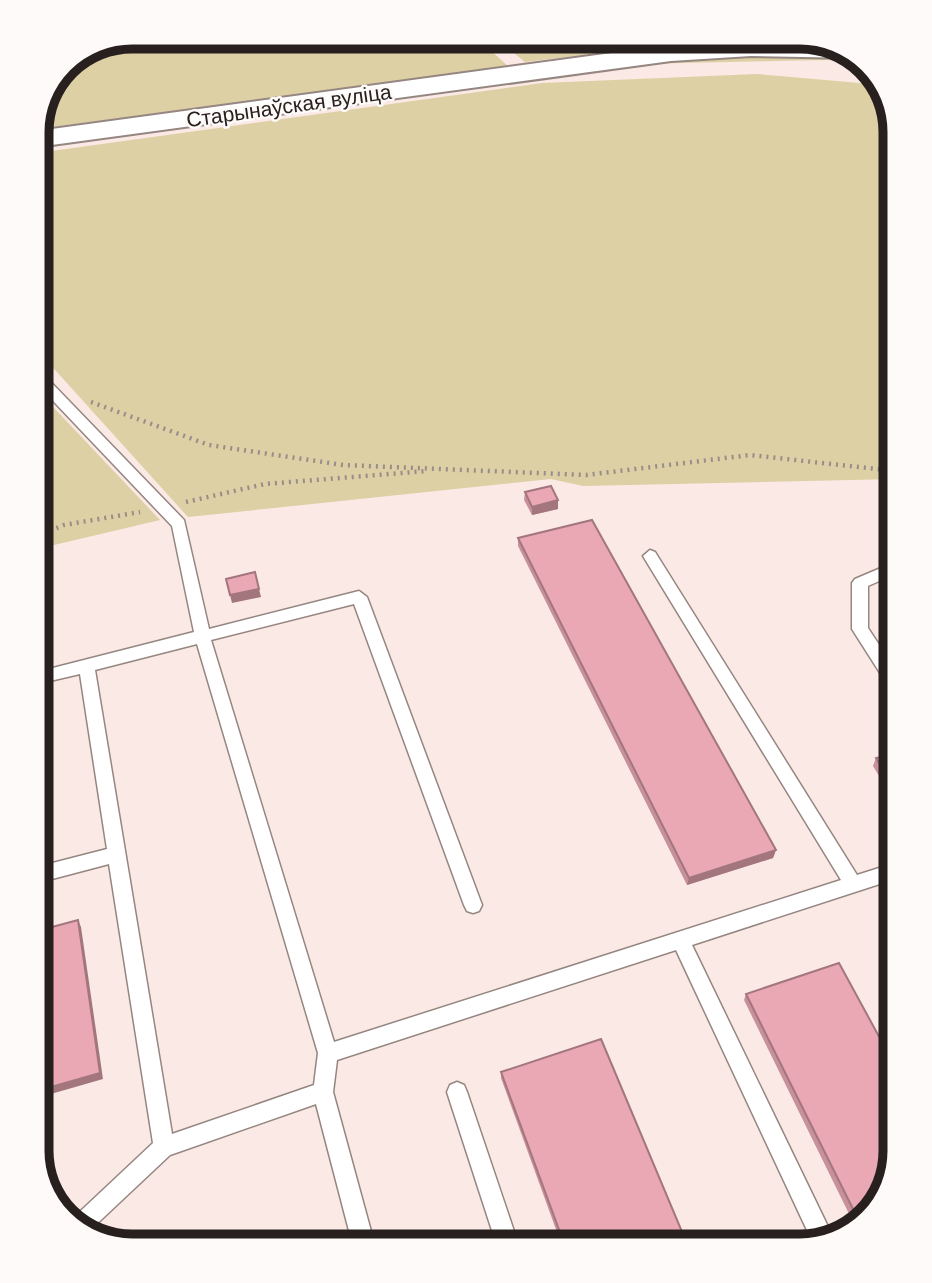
<svg xmlns="http://www.w3.org/2000/svg" width="932" height="1283" font-family="'DM Sans',sans-serif">
	<style>
		.green { fill: #ddd0a4 }
		.lines { fill: none; stroke-linecap: round; stroke-linejoin: round }
		.lane-casing { stroke: #958681; stroke-width: 3 }
		.secondary-casing { stroke: #958681; stroke-width: 4 }
		.path-far1 { stroke: #998d8a; stroke-width: 3.5; stroke-dasharray: 1 3.5; stroke-linecap: butt }
		.path { stroke: #998d8a; stroke-width: 4.5; stroke-dasharray: 2 5; stroke-linecap: butt }
		.lane { fill: #fff; fill-rule: evenodd }
		.secondary { fill: #fff; fill-rule: evenodd }
		.wall { fill: #c8909b }
		.shaded-wall { fill: #a3767e }
		.building { fill: #e9a8b4; stroke: #a3767e; stroke-width: 2 }
		.labels { text-anchor: middle; dominant-baseline: central; stroke-width: 5; stroke-linejoin: round; paint-order: stroke }
		.far-street-label { font-size: 21px; fill: #27201f; stroke: #fdfaf9 }
		.rim { fill: none; stroke: #27201f; stroke-width: 9 }
	</style>
	<rect width="100%" height="100%" fill="#fae9e4"/>
	<g class="green">
		<path d="M132 37H476L509 67 37 129 69 61Z"/>
		<path d="M494 37H807L709 40 525 62Z"/>
		<path d="M727 54 858 60 861 63 828 60 633 64Z"/>
		<path d="M757 74 882 85 895 132V479L583 486 551 479 188 517 37 350V153L542 83Z"/>
		<path d="M37 390 38 391 160 520 37 549Z"/>
	</g>
	<g class="lines">
		<defs>
			<g id="lane">
				<path d="M37 372 42 373 184 520 209 629 359 591 367 597 482 905 479 911 473 913 467 911 464 905 354 604 211 640 334 1042 841 880 643 556 650 550 655 552 857 875 895 863V879L692 945 833 1237 813 1243 676 950 337 1060 333 1092 375 1246H353L316 1104 170 1155 86 1234 71 1220 153 1143 109 864 37 883V867L107 849 80 674 37 684V672L194 632 172 526 37 384ZM197 644 318 1053 314 1085 172 1134 95 670Z"/>
				<path d="M895 562V574L868 586V628L895 669V688L889 687 852 629V583L855 579Z"/>
				<path d="M457 1082 464 1085 467 1092 519 1246H497L447 1092 450 1085Z"/>
			</g>
			<path id="secondary" d="M751 40C783 42 832 34 856 58L751 56 671 61 37 147V131L671 45Z"/>
		</defs>
		<use href="#lane" class="lane-casing"/>
		<use href="#secondary" class="secondary-casing"/>
		<path class="path-far1" d="M484 37 503 53"/>
		<g class="path">
			<path d="M91 402 209 445 343 465 586 475 750 455 895 471"/>
			<path d="M186 502 265 484 427 471"/>
			<path d="M37 536 64 525 140 512"/>
		</g>
		<use href="#lane" class="lane"/>
		<use href="#secondary" class="secondary"/>
	</g>
	<g class="wall">
		<path d="M525 492 558 500V509L532 515 524 500Z"/>
		<path d="M518 538 776 850 773 858 687 885 518 546Z"/>
		<path d="M895 753V802L873 766 876 758Z"/>
		<path d="M746 994 883 1198 855 1226 744 1000Z"/>
		<path d="M501 1072 688 1246H562L501 1078Z"/>
	</g>
	<g class="shaded-wall">
		<path d="M558 500V509L532 515V507Z"/>
		<path d="M259 589 261 597 232 603 230 595Z"/>
		<path d="M776 850 773 858 687 885 689 878Z"/>
		<path d="M78 920 81 927 103 1079 37 1098V1091Z"/>
	</g>
	<g class="building">
		<path d="M551 486 558 500 532 507 525 492Z"/>
		<path d="M592 520 776 850 689 878 518 538Z"/>
		<path d="M255 572 259 589 230 595 226 579Z"/>
		<path d="M895 753V789L876 758Z"/>
		<path d="M78 920 100 1073 37 1091V931Z"/>
		<path d="M839 963 895 1066V1151L883 1198 859 1221 746 994Z"/>
		<path d="M601 1039 688 1246H565L501 1072Z"/>
		<path d="M221 1239 222 1246H199Z"/>
	</g>
	<g class="labels">
		<g class="far-street-label">
			<text transform="translate(289 106) rotate(-8)">Старынаўская вуліца</text>
		</g>
	</g>
	<path d="M0 0H932V1283H0ZM132 49H800A83 83 0 0 1 883 132V1151A83 83 0 0 1 800 1234H132A83 83 0 0 1 49 1151V132A83 83 0 0 1 132 49Z" fill="#fdfaf9" fill-rule="evenodd"/>
	<path class="rim" d="M132 49H800A83 83 0 0 1 883 132V1151A83 83 0 0 1 800 1234H132A83 83 0 0 1 49 1151V132A83 83 0 0 1 132 49Z"/>
</svg>
